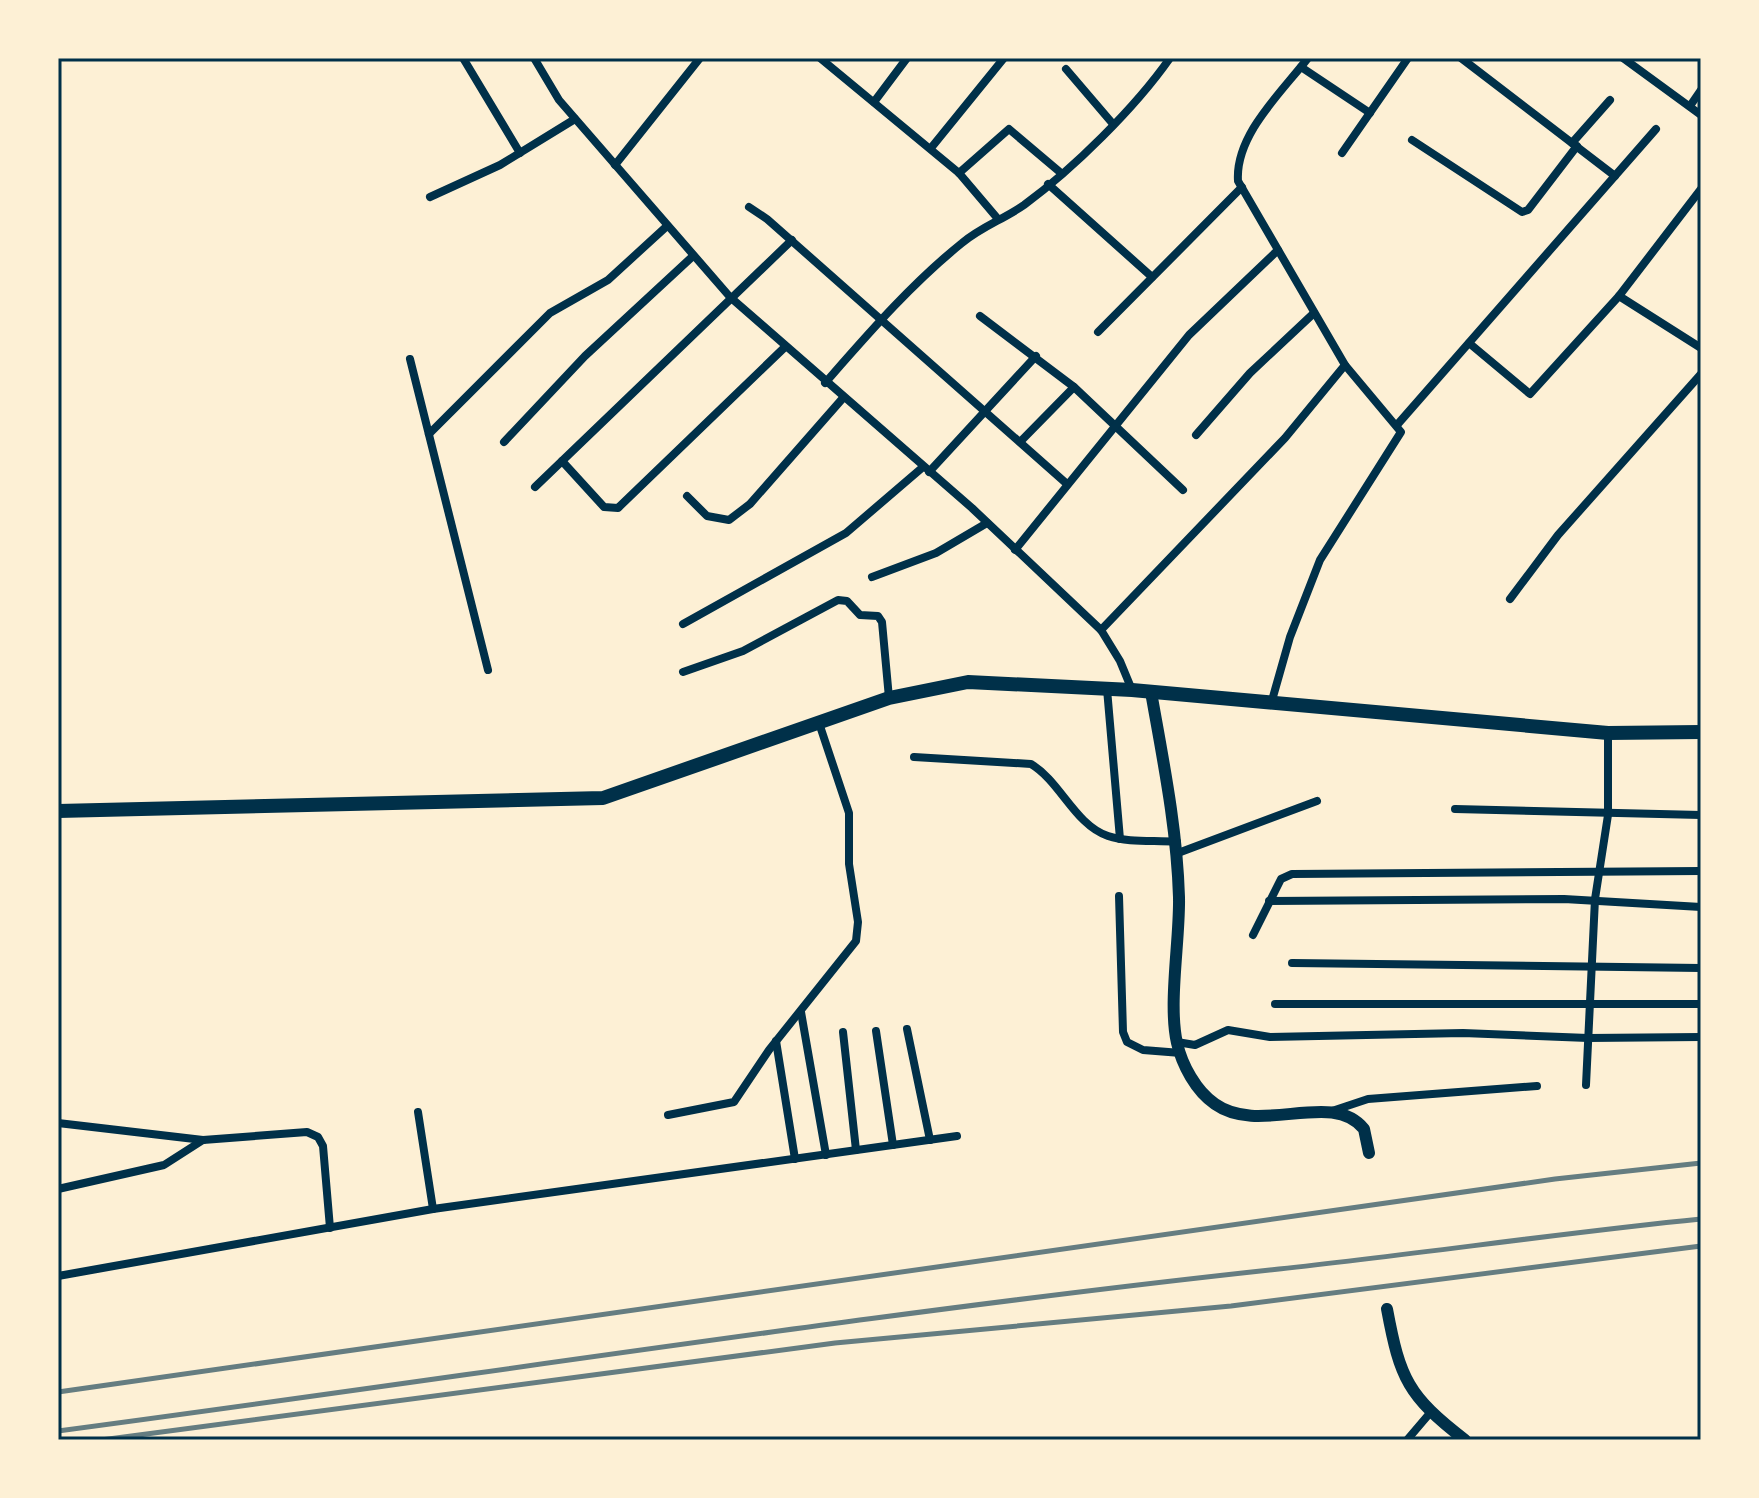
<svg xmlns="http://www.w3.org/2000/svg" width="1759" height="1498" font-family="Merriweather,serif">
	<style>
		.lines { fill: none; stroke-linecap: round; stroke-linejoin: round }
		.minor { stroke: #003049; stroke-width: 8 }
		.tertiary { stroke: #003049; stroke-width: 12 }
		.secondary { stroke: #003049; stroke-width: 14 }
		.rail { stroke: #657d81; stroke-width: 5 }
		.neatline { fill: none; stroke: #003049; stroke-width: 3 }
	</style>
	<rect width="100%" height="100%" fill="#fdf0d5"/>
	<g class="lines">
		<g class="minor">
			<path d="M463 58 520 153"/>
			<path d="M534 58 559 100 730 297 972 508 1101 630 1120 661 1132 690"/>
			<path d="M820 58 959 173 998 219"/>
			<path d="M1461 58 1615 176"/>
			<path d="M1623 58 1701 115"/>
			<path d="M1301 67 1370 113"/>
			<path d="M1066 69 1113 124"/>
			<path d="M874 102 907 58"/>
			<path d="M1690 106 1701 90"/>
			<path d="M1412 140 1522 212 1528 210 1577 146"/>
			<path d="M1572 143 1610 100"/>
			<path d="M931 148 1004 58"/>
			<path d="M1342 153 1408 58"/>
			<path d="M615 165 700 58"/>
			<path d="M959 173 1009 129 1061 173"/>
			<path d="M1048 184 1152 277"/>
			<path d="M430 197 500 165 575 119"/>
			<path d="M749 207 767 219 1067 484"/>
			<path d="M1619 296 1701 348"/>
			<path d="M980 316 1074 387 1183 490"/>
			<path d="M1098 332 1242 187"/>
			<path d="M1469 343 1530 394 1619 296 1701 189"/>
			<path d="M410 359 488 670"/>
			<path d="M825 383C868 334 911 284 962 243 981 227 1004 219 1024 205 1073 169 1135 108 1170 58"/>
			<path d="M1397 425 1656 129"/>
			<path d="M429 434 550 313 608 280 667 226"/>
			<path d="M1196 435 1250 373 1314 313"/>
			<path d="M504 442 585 356 693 256"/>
			<path d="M1020 442 1074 387"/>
			<path d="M562 461 604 507 618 508 785 347"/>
			<path d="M929 472 1036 356"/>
			<path d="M535 487 792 240"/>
			<path d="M687 496 707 516 729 520 750 504 843 398"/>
			<path d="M1015 550 1189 335 1278 250"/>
			<path d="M872 577 936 553 987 523"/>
			<path d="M1510 599 1558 535 1701 374"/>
			<path d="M683 624 846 533 923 467"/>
			<path d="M1101 630 1285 438 1345 365"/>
			<path d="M683 672 743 651 838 600 847 601 860 615 878 616 882 622 889 698"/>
			<path d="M1107 689 1120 839"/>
			<path d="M1271 704 1290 637 1320 560 1401 432 1345 365 1238 181C1235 135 1281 93 1308 58"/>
			<path d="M914 757 1031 764C1060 781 1075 825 1108 836 1129 843 1155 840 1177 842"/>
			<path d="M1455 809 1701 815"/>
			<path d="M1178 853 1317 801"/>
			<path d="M1119 896 1123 1032 1127 1042 1143 1050 1181 1053"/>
			<path d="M1269 901 1564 899 1701 907"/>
			<path d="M1253 935 1281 879 1292 874 1701 871"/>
			<path d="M1292 963 1701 968"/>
			<path d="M1275 1004H1701"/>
			<path d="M801 1012 826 1155"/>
			<path d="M907 1029 930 1140"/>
			<path d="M876 1031 893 1145"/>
			<path d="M843 1032 856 1150"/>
			<path d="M776 1041 795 1159"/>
			<path d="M1177 1042 1195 1045 1228 1030 1270 1037 1463 1033 1588 1038 1701 1037"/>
			<path d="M1586 1085 1595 899 1608 815V733"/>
			<path d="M1332 1111 1368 1099 1537 1086"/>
			<path d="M418 1112 433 1209"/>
			<path d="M668 1115 734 1102 769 1050 856 941 858 922 849 864V813L819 723"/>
			<path d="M58 1123 203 1140"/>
			<path d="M58 1189 164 1165 203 1140 307 1132 318 1137 323 1146 330 1228"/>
			<path d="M58 1276 433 1209 957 1136"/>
			<path d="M1407 1440 1430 1413"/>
		</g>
		<g class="tertiary">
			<path d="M1151 692C1163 760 1177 828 1179 897 1180 939 1168 1004 1177 1043 1182 1065 1196 1091 1215 1104 1260 1136 1332 1089 1364 1129L1369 1153"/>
			<path d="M1387 1309C1400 1379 1408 1396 1465 1440"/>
		</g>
		<path class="secondary" d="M58 811 603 798 889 698 968 682 1132 690 1608 733 1701 732"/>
		<g class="rail">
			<path d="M58 1392 1555 1179 1701 1163"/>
			<path d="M58 1431C465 1377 871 1313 1279 1269 1420 1254 1560 1233 1701 1219"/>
			<path d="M101 1440 835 1343 1231 1306 1701 1246"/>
		</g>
	</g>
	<rect width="1759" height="1498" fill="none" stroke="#fdf0d5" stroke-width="120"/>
	<rect x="60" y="60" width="1639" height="1378" class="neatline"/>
</svg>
